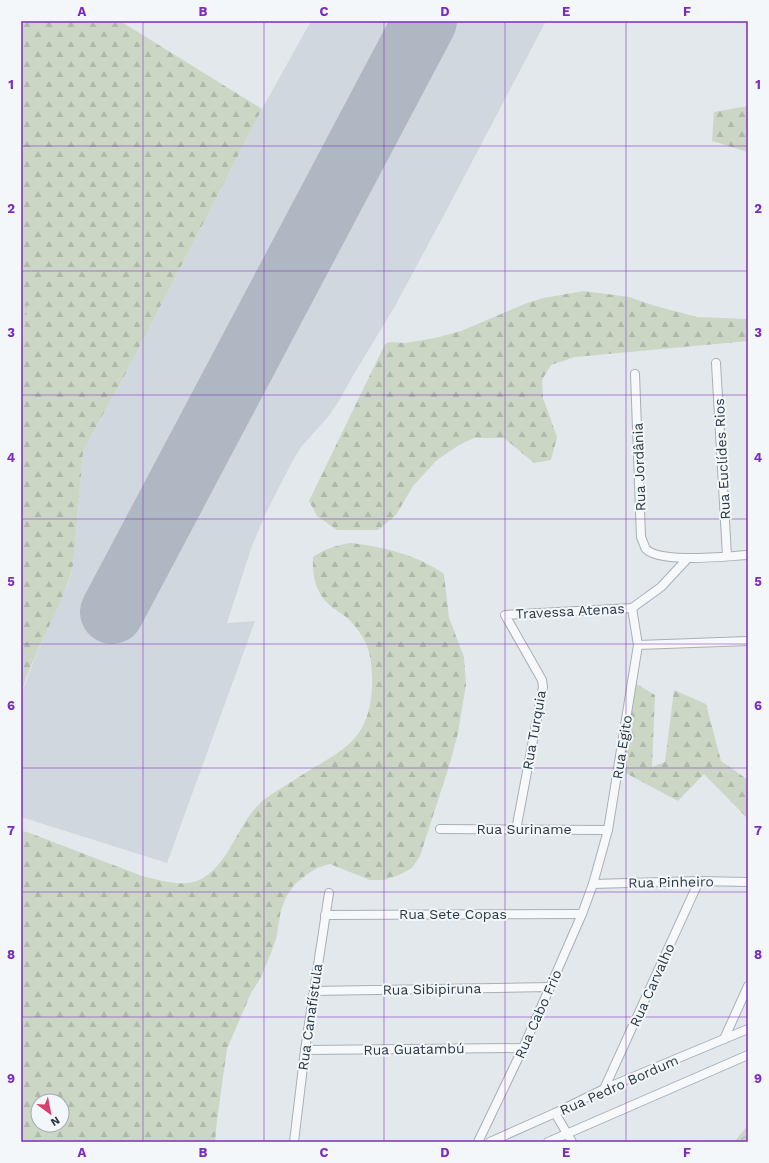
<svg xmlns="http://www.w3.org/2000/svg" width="769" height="1163" font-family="'Work Sans',sans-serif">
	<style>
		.built { fill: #d1d7de }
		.grass { fill: url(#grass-dots) }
		.forest { fill: url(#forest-firs); fill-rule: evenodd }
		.park { fill: url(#park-crowns) }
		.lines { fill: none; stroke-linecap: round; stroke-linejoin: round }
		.runway { stroke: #afb8c2; stroke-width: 64 }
		.minor-casing { stroke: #a7b0b7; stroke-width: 10 }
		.minor { stroke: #f7f8fa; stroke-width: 8 }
		.grid { fill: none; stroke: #7b2cbf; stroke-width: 1; stroke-opacity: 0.55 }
		.labels { text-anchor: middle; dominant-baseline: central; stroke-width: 4; stroke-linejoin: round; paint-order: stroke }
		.street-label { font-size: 14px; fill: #293846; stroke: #f4f7f9 }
		.neatline { fill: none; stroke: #7b2cbf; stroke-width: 1.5 }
		.grid-label { font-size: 13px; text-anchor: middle; font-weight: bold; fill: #7b2cbf }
	</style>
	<defs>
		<pattern id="grass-dots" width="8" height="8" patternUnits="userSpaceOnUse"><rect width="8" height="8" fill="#cbd7c4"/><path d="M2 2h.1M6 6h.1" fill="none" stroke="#aeb9aa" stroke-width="1.8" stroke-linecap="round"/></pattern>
		<pattern id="forest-firs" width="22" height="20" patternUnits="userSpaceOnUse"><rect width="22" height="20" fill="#cbd7c4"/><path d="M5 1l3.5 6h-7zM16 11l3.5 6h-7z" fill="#aeb9aa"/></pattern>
		<pattern id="park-crowns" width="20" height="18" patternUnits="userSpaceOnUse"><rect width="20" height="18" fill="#cbd7c4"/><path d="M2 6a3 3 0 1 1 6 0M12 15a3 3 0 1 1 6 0" fill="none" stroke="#aeb9aa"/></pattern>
	</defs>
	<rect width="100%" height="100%" fill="#e3e8ec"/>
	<path class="built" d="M311 21H546L444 215 395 306 351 379 339 401 328 417 301 447 291 464 265 515 252 546 227 623 255 621 167 863 21 817V695L33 662 69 581 73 565 83 453 87 443 127 371 262 109Z"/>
	<path class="grass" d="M21 305 30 306 21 339Z"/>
	<g class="forest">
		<path d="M21 21H120L262 109 127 371 87 443 83 453 73 565C62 610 33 650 21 695V339L30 306 21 305Z"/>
		<path d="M748 106V152L712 141 714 112Z"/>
		<path d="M584 291 629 297 652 305 697 317 748 319V341L575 357 551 365 542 380 543 398 557 437 551 460 534 463 504 438H474L459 445 437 460 413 486 396 515 378 530H337L317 516 309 501 385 344 390 342 405 343 435 338 461 331 527 303 543 298Z"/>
		<path d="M351 543C384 547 418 555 444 574L449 618 464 657 466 685 458 733 450 763 420 856 412 868 399 875 384 880H370L330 864 317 868 306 875 294 885 286 897 281 910 276 939 271 953 260 979 251 993 227 1049 217 1120 215 1142H21V831L27 832 142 876C159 880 180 887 197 881 213 875 226 856 234 841 245 823 249 812 266 798 282 787 299 777 315 767 330 758 348 748 358 734 370 718 373 694 372 675 371 654 368 642 354 625 348 618 341 613 333 608 316 595 312 577 313 557 325 549 336 545 351 543ZM38 1101H62V1125H38Z"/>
		<path d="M635 683 655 695 652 767 665 762 674 690 706 704 721 761 748 780V819L704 774 678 801 620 770Z"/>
	</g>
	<path class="park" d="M748 1125V1142H734Z"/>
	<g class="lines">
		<path class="runway" d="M112 612 425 21"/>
		<defs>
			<g id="minor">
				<path d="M716 363 727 556"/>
				<path d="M635 374 641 537C643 541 644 546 646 549 661 564 727 556 748 555"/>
				<path d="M638 645 748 641"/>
				<path d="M440 829 608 830"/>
				<path d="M516 830 543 687 542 680 505 615 632 608 661 587 688 558"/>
				<path d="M593 884 699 881 748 882"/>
				<path d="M325 915 582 914"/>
				<path d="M314 991 550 987"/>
				<path d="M724 1039 748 986"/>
				<path d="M305 1050 523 1048"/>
				<path d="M604 1089 699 881"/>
				<path d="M555 1113 572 1142"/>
				<path d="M294 1142 305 1050 329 893"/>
				<path d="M478 1142 523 1048 550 987 582 914 593 884 608 830 638 645 632 608"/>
				<path d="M490 1142 555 1113 604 1089 748 1029"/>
				<path d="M548 1142 748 1055"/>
			</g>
		</defs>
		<use href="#minor" class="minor-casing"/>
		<use href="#minor" class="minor"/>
	</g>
	<path class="grid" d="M143 21V1142M264 21V1142M384 21V1142M505 21V1142M626 21V1142M21 146H748M21 271H748M21 395H748M21 519H748M21 644H748M21 768H748M21 892H748M21 1017H748"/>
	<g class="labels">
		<g class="street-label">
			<text transform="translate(722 459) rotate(-93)">Rua Euclídes Rios</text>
			<text transform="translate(639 467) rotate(-92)">Rua Jordânia</text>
			<text transform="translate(570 611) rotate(-3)">Travessa Atenas</text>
			<text transform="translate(534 730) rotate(-80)">Rua Turquia</text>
			<text transform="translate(622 747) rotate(-81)">Rua Egito</text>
			<text x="524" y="829">Rua Suriname</text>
			<text transform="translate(671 882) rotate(-1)">Rua Pinheiro</text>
			<text x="453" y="914">Rua Sete Copas</text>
			<text transform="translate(652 985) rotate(-66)">Rua Carvalho</text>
			<text transform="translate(432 989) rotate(-1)">Rua Sibipiruna</text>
			<text transform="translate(538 1014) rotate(-66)">Rua Cabo Frio</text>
			<text transform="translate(310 1017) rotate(-82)">Rua Canafístula</text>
			<text transform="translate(414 1049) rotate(-1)">Rua Guatambú</text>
			<text transform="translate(619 1085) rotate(-24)">Rua Pedro Bordum</text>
		</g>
	</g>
	<rect width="769" height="1163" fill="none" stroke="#f4f7f9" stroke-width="44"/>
	<g transform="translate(50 1113) rotate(148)"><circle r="19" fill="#f4f7f9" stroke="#a3abb1"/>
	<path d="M0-3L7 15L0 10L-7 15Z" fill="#d8416b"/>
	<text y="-6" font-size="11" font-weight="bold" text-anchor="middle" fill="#293846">N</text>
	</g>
	<rect x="22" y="22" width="725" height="1119" class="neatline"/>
	<g class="grid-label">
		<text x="82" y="16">A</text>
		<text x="203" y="16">B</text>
		<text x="324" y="16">C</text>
		<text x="445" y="16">D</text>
		<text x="566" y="16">E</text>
		<text x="687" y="16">F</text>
		<text x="11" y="89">1</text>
		<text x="758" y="89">1</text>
		<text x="11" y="213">2</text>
		<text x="758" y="213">2</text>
		<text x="11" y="337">3</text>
		<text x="758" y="337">3</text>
		<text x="11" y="462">4</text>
		<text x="758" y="462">4</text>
		<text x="11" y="586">5</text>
		<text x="758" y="586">5</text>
		<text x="11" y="710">6</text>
		<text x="758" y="710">6</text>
		<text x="11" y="835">7</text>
		<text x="758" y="835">7</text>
		<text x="11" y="959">8</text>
		<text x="758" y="959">8</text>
		<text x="11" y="1083">9</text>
		<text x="758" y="1083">9</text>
		<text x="82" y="1157">A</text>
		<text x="203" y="1157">B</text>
		<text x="324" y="1157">C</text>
		<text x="445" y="1157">D</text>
		<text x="566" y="1157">E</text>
		<text x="687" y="1157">F</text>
	</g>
</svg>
